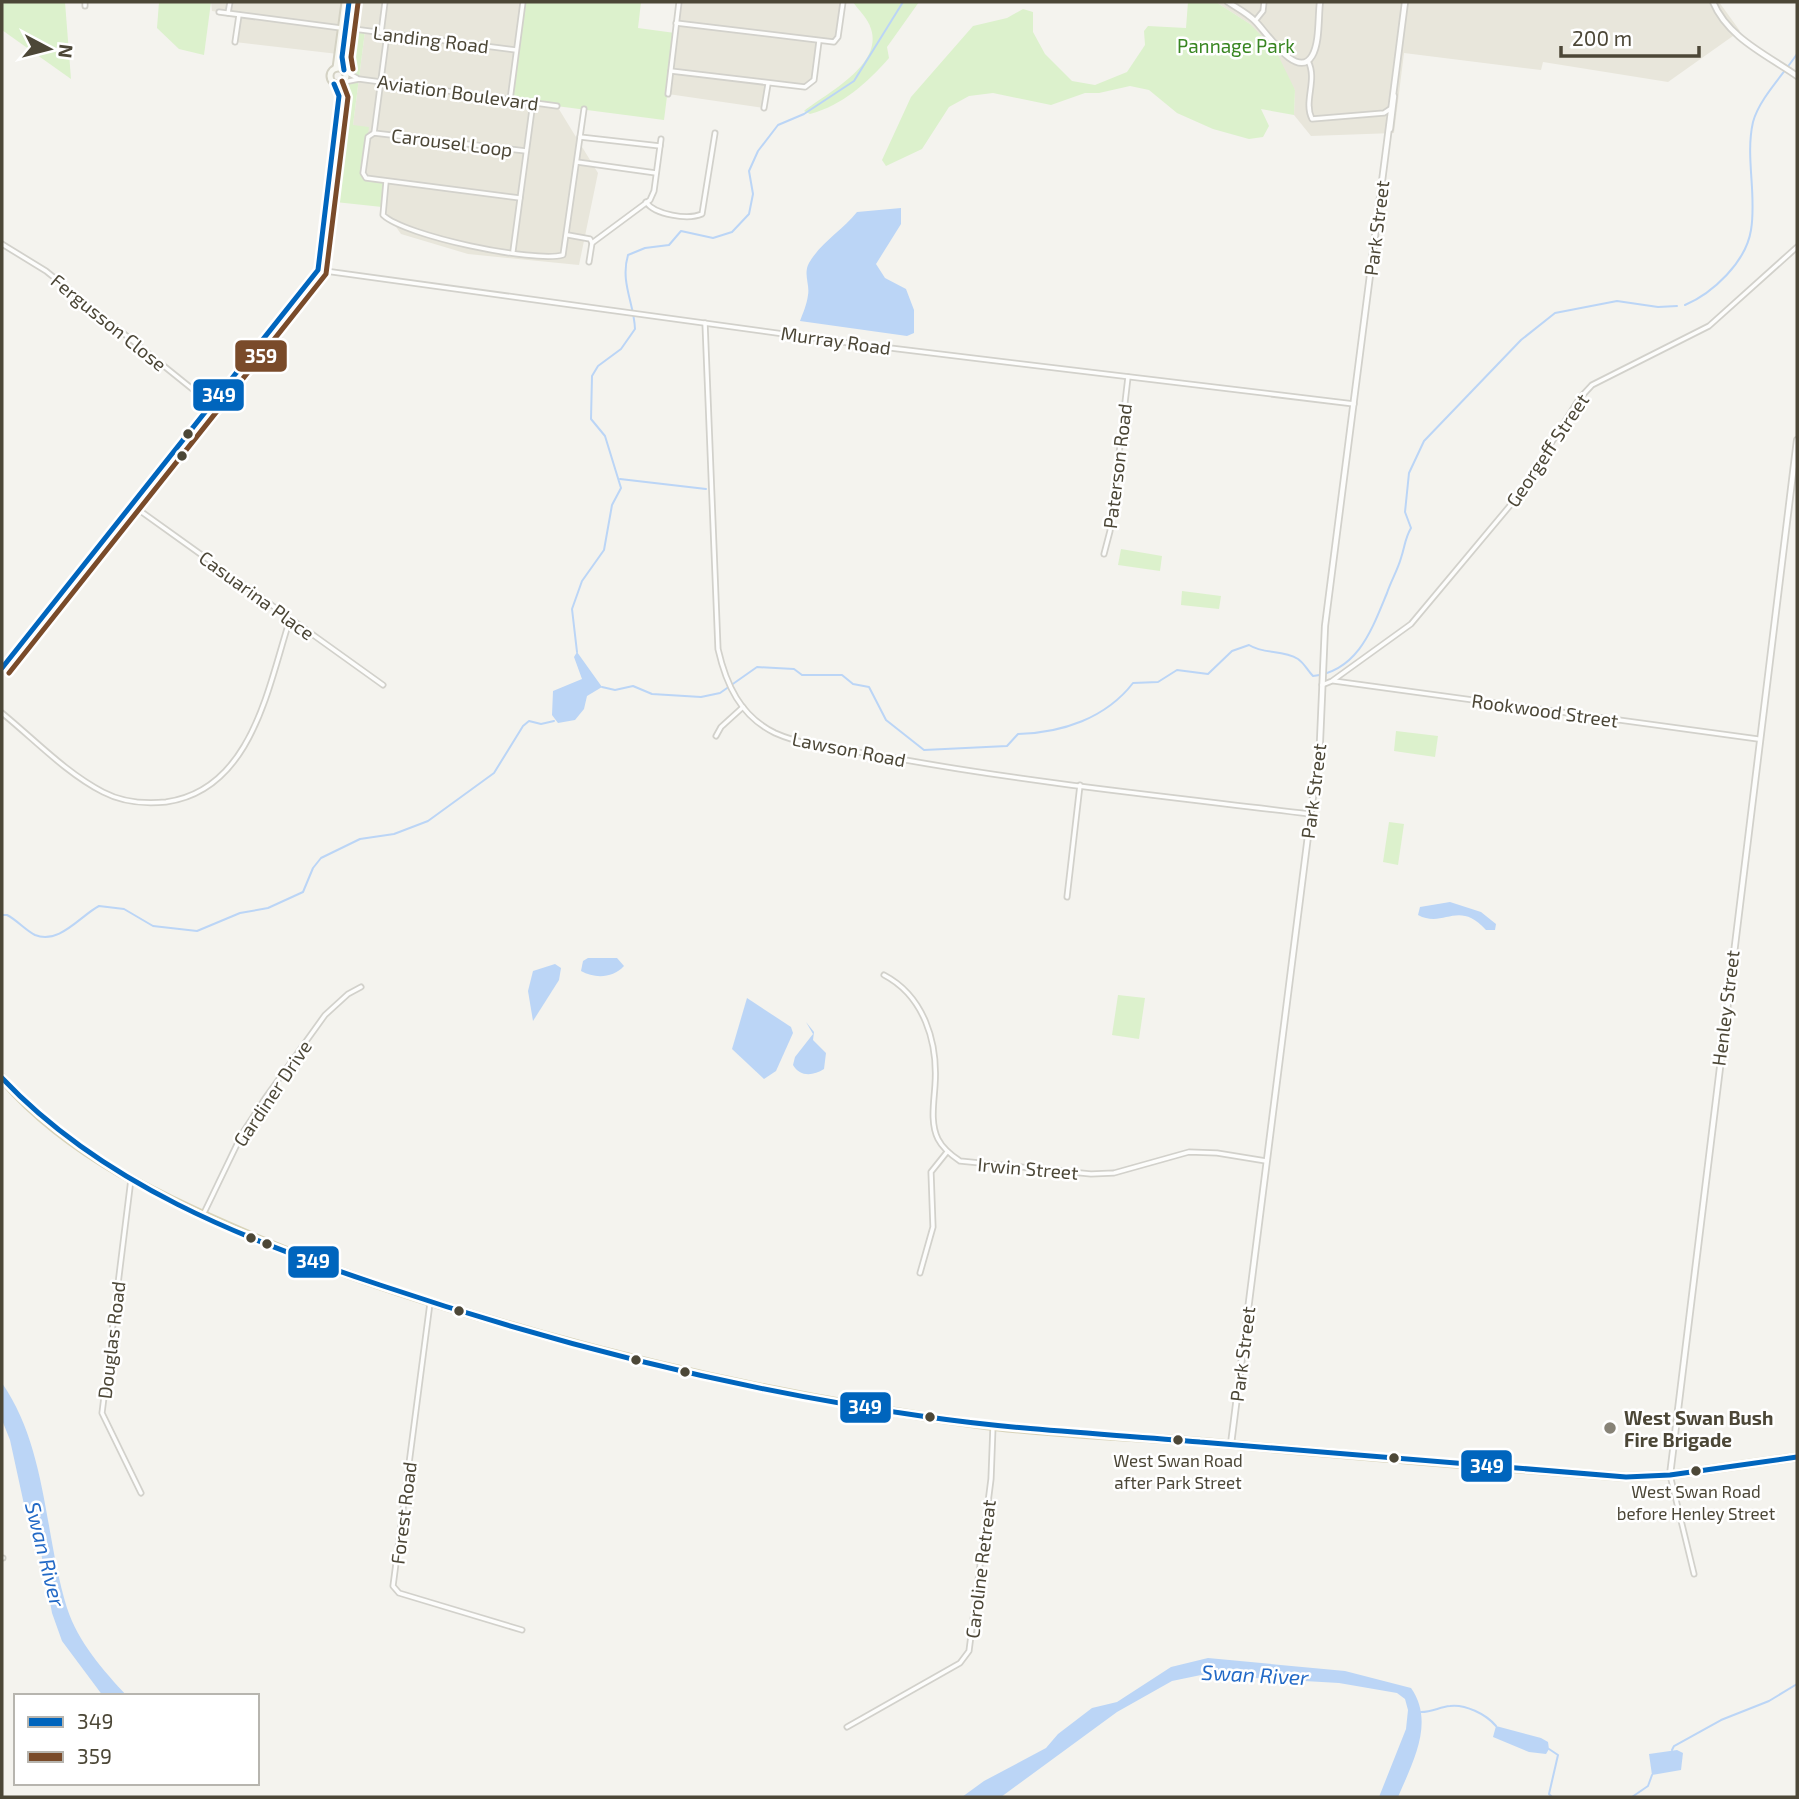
<svg xmlns="http://www.w3.org/2000/svg" width="1799" height="1799" font-family="'Exo 2',sans-serif">
	<style>
		.residential { fill: #e8e6db }
		.green { fill: #dcf1cc }
		.water { fill: #bbd5f6 }
		.lines { fill: none; stroke-linecap: round; stroke-linejoin: round }
		.stream { stroke: #bbd5f6; stroke-width: 2 }
		.minor-casing { stroke: #d2d1cb; stroke-width: 7 }
		.tertiary-casing { stroke: #d2d1cb; stroke-width: 8 }
		.secondary-casing { stroke: #d4d2c4; stroke-width: 9 }
		.primary-casing { stroke: #d8d3b9; stroke-width: 10 }
		.minor { stroke: #fdfdfc; stroke-width: 3.5 }
		.tertiary { stroke: #fdfdfc; stroke-width: 4.5 }
		.secondary { stroke: #f7f7f1; stroke-width: 5 }
		.primary { stroke: #f2f0e6; stroke-width: 6 }
		.bus-1-casing { stroke: #fff; stroke-width: 10 }
		.bus-2-casing { stroke: #fff; stroke-width: 10 }
		.bus-1 { stroke: #0065bd; stroke-width: 5 }
		.bus-2 { stroke: #7a4b2a; stroke-width: 5 }
		.bus-dot { fill: #4c4737; stroke: #fff; stroke-width: 2.5 }
		.poi-dot { fill: #878377; stroke: #fff; stroke-width: 2.5 }
		.labels { text-anchor: middle; dominant-baseline: central; stroke-width: 5; stroke-linejoin: round; paint-order: stroke }
		.bus-label { font-size: 17px; fill: #4c4737; stroke: #fff }
		.street-label { font-size: 19px; fill: #4c4737; stroke: #fff }
		.park-label { font-size: 19px; fill: #398622; stroke: #fff }
		.poi-label { font-size: 19px; font-weight: bold; fill: #4c4737; stroke: #fff; text-anchor: start }
		.water-label { font-size: 21px; font-style: italic; fill: #2269c6; stroke: #fff }
		.line-badge { stroke: #fff; stroke-width: 2.5 }
		.badge-label { font-size: 19px; text-anchor: middle; font-weight: bold; fill: #fff }
	</style>
	<rect width="100%" height="100%" fill="#f4f3ee"/>
	<g class="residential">
		<path d="M211 2H345L338 54 235 42 239 15 212 11Z"/>
		<path d="M362 2H523L557 106 598 173 579 265 468 254 401 234 382 207 385 181 366 178 353 125 365 31 358 30Z"/>
		<path d="M679 2H843L838 37 834 42H819L812 84H768L764 108 668 94Z"/>
		<path d="M1216 2H1719L1740 31 1668 82 1543 62 1541 70 1404 53 1394 133 1311 136 1294 115 1295 90 1250 24Z"/>
	</g>
	<g class="green">
		<path d="M2 2H65L71 79 2 30Z"/>
		<path d="M159 2H211L204 55 179 49 157 28Z"/>
		<path d="M349 2H362L358 30 365 31 353 125 369 127 363 173 386 182 382 207 326 201 339 96 346 78 342 59Z"/>
		<path d="M523 2H641L638 28 675 33 664 120 510 100Z"/>
		<path d="M853 2H919L887 47 889 58C867 83 843 105 810 114L804 111C827 93 883 65 871 29 868 18 859 11 853 2Z"/>
		<path d="M1188 2H1216L1250 24 1276 51 1295 90 1294 115 1261 109 1269 126 1263 137 1249 139 1213 129 1177 113 1149 90 1130 86 1099 93H1085L1051 105 993 93 969 96 949 107 922 149 886 166 882 160 911 97 973 26 1007 18 1023 9 1033 12V32L1045 54 1072 81 1095 85 1127 72 1145 45 1144 31 1148 26 1186 28Z"/>
		<path d="M1121 549 1162 556 1160 571 1118 565Z"/>
		<path d="M1182 591 1221 596 1219 609 1181 605Z"/>
		<path d="M1396 731 1438 736 1435 757 1394 751Z"/>
		<path d="M1389 822 1404 824 1398 865 1383 862Z"/>
		<path d="M1118 995 1145 998 1139 1039 1112 1035Z"/>
	</g>
	<g class="water">
		<path d="M901 208V224L876 264 885 278 906 289 914 310V333L907 336 800 321C803 313 807 304 808 295 810 284 803 274 809 263 822 241 842 231 857 212Z"/>
		<path d="M577 652 602 687 587 696 584 709 575 720 558 723 552 715 553 691 582 679 574 657Z"/>
		<path d="M1450 902 1481 912 1496 924 1495 930H1486C1458 899 1444 929 1418 915L1420 907Z"/>
		<path d="M588 958H617L624 966C613 978 595 979 581 971L583 961Z"/>
		<path d="M555 964 561 968 559 980 533 1021 528 991 533 971Z"/>
		<path d="M747 998 791 1027 793 1033 776 1071 764 1079 732 1049Z"/>
		<path d="M806 1022 814 1032 813 1040 826 1053 824 1069C813 1076 800 1077 793 1065L795 1057 813 1034Z"/>
		<path d="M2 1383C47 1448 44 1533 67 1608 78 1642 103 1670 127 1696H103L62 1641 52 1613 40 1547 25 1509 10 1440 2 1420Z"/>
		<path d="M1208 1658 1345 1671 1411 1688C1435 1722 1413 1762 1398 1797H1379L1406 1729 1408 1710 1405 1699 1397 1693 1339 1683 1201 1675 1172 1681 1117 1712 1001 1797H962L984 1781 1046 1748 1058 1734 1092 1708 1117 1702 1171 1667Z"/>
		<path d="M1496 1726 1541 1738 1548 1742 1549 1749 1546 1754 1529 1752 1493 1737Z"/>
		<path d="M1677 1750 1683 1753 1681 1770 1652 1775 1649 1754Z"/>
	</g>
	<g class="lines">
		<g class="stream">
			<path d="M1685 305C1713 293 1746 262 1751 230 1757 195 1745 157 1753 122 1759 99 1783 75 1797 54"/>
			<path d="M620 479 706 489"/>
			<path d="M577 652 572 609 582 581 604 550 612 505 621 488 605 436 591 419 592 376 598 366 621 349 635 329C634 303 620 282 628 255L645 248 669 245 681 231 713 238 732 232 749 214 753 194 749 171 758 151 778 125 804 114 854 81 903 2"/>
			<path d="M602 687 615 690 633 686 652 694 701 697 720 693 757 667 794 669 802 675H842L853 684 869 687 886 720 924 750 1007 746 1018 734C1062 733 1106 718 1133 683L1158 682 1177 670 1208 674 1232 651 1249 645C1265 655 1282 649 1298 659 1305 664 1307 670 1313 676 1358 671 1372 629 1387 593 1391 581 1398 569 1401 558 1405 546 1405 538 1411 528L1405 512 1409 473 1424 441 1521 340 1555 313 1617 301 1658 307 1677 306"/>
			<path d="M2 915H7C17 920 25 930 35 935 59 945 80 916 99 906L124 909 153 926 197 931 240 913 268 908 303 892 313 868 321 858 360 839 394 834 428 821 494 773 523 726 529 721 541 724 554 721"/>
			<path d="M1421 1712C1433 1712 1439 1707 1450 1706 1465 1704 1486 1714 1496 1726"/>
			<path d="M1549 1749 1558 1755 1549 1794 1552 1797"/>
			<path d="M1672 1750 1674 1746 1721 1720 1769 1701 1797 1684"/>
			<path d="M1632 1797 1648 1786 1652 1775"/>
		</g>
		<defs>
			<g id="minor">
				<path d="M85 2V6"/>
				<path d="M219 12 341 28"/>
				<path d="M228 13 230 2"/>
				<path d="M1255 21 1263 11 1264 2"/>
				<path d="M676 23 834 42 838 37 843 2"/>
				<path d="M346 28 516 50"/>
				<path d="M381 33 385 2"/>
				<path d="M235 42 239 15"/>
				<path d="M1308 61C1318 80 1303 101 1312 119L1384 113 1390 109"/>
				<path d="M671 71 805 87 814 80 819 41"/>
				<path d="M346 72 357 78"/>
				<path d="M344 82 359 79 557 106"/>
				<path d="M668 94 679 2"/>
				<path d="M510 100 523 2"/>
				<path d="M764 108 768 84"/>
				<path d="M374 133 387 34"/>
				<path d="M580 137 660 146"/>
				<path d="M577 162 656 173"/>
				<path d="M386 182 383 215C405 236 534 263 563 255L584 109"/>
				<path d="M520 198 366 178 363 173 368 137 374 133 526 151"/>
				<path d="M646 202C655 215 688 220 702 214L715 133"/>
				<path d="M568 235 590 239 592 243 589 262"/>
				<path d="M592 243 650 200 654 191 661 139"/>
				<path d="M2 244 46 271 211 404"/>
				<path d="M513 251 533 102"/>
				<path d="M318 270 849 343 1354 404"/>
				<path d="M705 323 718 649C726 684 740 716 775 733 808 748 859 751 894 758 1032 783 1171 797 1310 814"/>
				<path d="M132 505 383 685"/>
				<path d="M1104 554 1110 531 1128 377"/>
				<path d="M1334 681 1758 739"/>
				<path d="M1322 685 1332 681 1411 624 1518 496 1579 399 1592 385 1709 326 1797 247"/>
				<path d="M2 713C34 739 66 773 103 792 122 802 146 804 166 802 252 790 268 687 290 619"/>
				<path d="M716 736 721 727 743 707"/>
				<path d="M1067 897 1080 785"/>
				<path d="M884 975C924 996 938 1042 935 1085 934 1102 930 1123 938 1139 943 1149 951 1155 960 1161L1091 1174 1114 1173 1189 1152 1217 1153 1266 1161"/>
				<path d="M131 1179 102 1413 141 1493"/>
				<path d="M203 1215 242 1134 266 1097 325 1015 348 994 361 987"/>
				<path d="M920 1273 933 1227 931 1172 947 1152"/>
				<path d="M430 1303 393 1586 399 1593 522 1630"/>
				<path d="M1670 1475 1694 1574"/>
				<path d="M2 1558H3"/>
				<path d="M847 1727 960 1663 969 1651 991 1479 993 1426"/>
			</g>
			<g id="tertiary">
				<path d="M1228 2C1237 8 1247 13 1255 21 1265 30 1297 81 1312 56 1320 43 1318 16 1320 2"/>
				<path d="M1713 2C1728 38 1767 55 1797 76"/>
				<path d="M1390 129 1394 96"/>
				<path d="M2 668 318 270 342 84"/>
				<path d="M1231 1444 1320 741 1325 626 1405 2"/>
				<path d="M1670 1475 1797 440"/>
			</g>
			<g id="secondary">
				<circle cx="338" cy="76" r="8"/>
				<path d="M336 68 345 2"/>
				<path d="M344 70 342 57 349 2"/>
			</g>
			<path id="primary" d="M2 1078C68 1156 167 1200 260 1240 352 1279 447 1308 543 1335 687 1375 830 1405 978 1424 1060 1435 1143 1436 1225 1444 1359 1456 1492 1467 1626 1477L1670 1475 1797 1457"/>
		</defs>
		<use href="#minor" class="minor-casing"/>
		<use href="#tertiary" class="tertiary-casing"/>
		<use href="#secondary" class="secondary-casing"/>
		<use href="#primary" class="primary-casing"/>
		<use href="#minor" class="minor"/>
		<use href="#tertiary" class="tertiary"/>
		<use href="#secondary" class="secondary"/>
		<use href="#primary" class="primary"/>
		<defs>
			<g id="bus-1">
				<path d="M344 70 342 57 349 2"/>
				<path d="M2 668 318 270 339 96 334 84"/>
				<path d="M2 1078C102 1184 244 1240 380 1285 558 1345 742 1391 928 1417 1018 1430 1109 1434 1200 1442 1342 1454 1484 1466 1626 1477L1670 1475 1797 1457"/>
			</g>
			<g id="bus-2">
				<path d="M353 69 351 57 358 3"/>
				<path d="M9 673 326 274 348 97 342 81"/>
			</g>
		</defs>
		<use href="#bus-1" class="bus-1-casing"/>
		<use href="#bus-2" class="bus-2-casing"/>
		<use href="#bus-1" class="bus-1"/>
		<use href="#bus-2" class="bus-2"/>
	</g>
	<g class="bus-dot">
		<circle cx="188" cy="434" r="6"/>
		<circle cx="182" cy="456" r="6"/>
		<circle cx="251" cy="1238" r="6"/>
		<circle cx="267" cy="1244" r="6"/>
		<circle cx="459" cy="1311" r="6"/>
		<circle cx="636" cy="1360" r="6"/>
		<circle cx="685" cy="1372" r="6"/>
		<circle cx="930" cy="1417" r="6"/>
		<circle cx="1178" cy="1440" r="6"/>
		<circle cx="1394" cy="1458" r="6"/>
		<circle cx="1696" cy="1471" r="6"/>
	</g>
	<circle class="poi-dot" cx="1610" cy="1428" r="7"/>
	<g class="labels">
		<g class="bus-label">
			<text x="1178" y="1460">West Swan Road<tspan x="1178" dy="22">after Park Street</tspan></text>
			<text x="1696" y="1491">West Swan Road<tspan x="1696" dy="22">before Henley Street</tspan></text>
		</g>
		<g class="street-label">
			<text transform="translate(431 39) rotate(7)">Landing Road</text>
			<text transform="translate(458 92) rotate(8)">Aviation Boulevard</text>
			<text transform="translate(452 142) rotate(7)">Carousel Loop</text>
			<text transform="translate(1376 228) rotate(-83)">Park Street</text>
			<text transform="translate(109 322) rotate(39)">Fergusson Close</text>
			<text transform="translate(836 340) rotate(8)">Murray Road</text>
			<text transform="translate(1547 450) rotate(-56)">Georgeff Street</text>
			<text transform="translate(1117 466) rotate(-83)">Paterson Road</text>
			<text transform="translate(257 595) rotate(36)">Casuarina Place</text>
			<text transform="translate(1545 710) rotate(8)">Rookwood Street</text>
			<text transform="translate(849 749) rotate(11)">Lawson Road</text>
			<text transform="translate(1313 791) rotate(-83)">Park Street</text>
			<text transform="translate(1725 1008) rotate(-83)">Henley Street</text>
			<text transform="translate(272 1093) rotate(-56)">Gardiner Drive</text>
			<text transform="translate(1028 1168) rotate(5)">Irwin Street</text>
			<text transform="translate(111 1340) rotate(-83)">Douglas Road</text>
			<text transform="translate(1242 1354) rotate(-83)">Park Street</text>
			<text transform="translate(403 1513) rotate(-83)">Forest Road</text>
			<text transform="translate(980 1569) rotate(-83)">Caroline Retreat</text>
		</g>
		<g class="park-label">
			<text x="1236" y="45">Pannage Park</text>
		</g>
		<g class="poi-label">
			<text x="1624" y="1417">West Swan Bush<tspan x="1624" dy="22">Fire Brigade</tspan></text>
		</g>
		<g class="water-label">
			<text transform="translate(46 1554) rotate(76)">Swan River</text>
			<text transform="translate(1255 1674) rotate(3)">Swan River</text>
		</g>
	</g>
	<g class="line-badge">
		<rect x="234" y="339" width="54" height="34" rx="7" fill="#7a4b2a"/>
		<rect x="192" y="378" width="53" height="34" rx="7" fill="#0065bd"/>
		<rect x="287" y="1245" width="53" height="34" rx="7" fill="#0065bd"/>
		<rect x="839" y="1391" width="53" height="33" rx="7" fill="#0065bd"/>
		<rect x="1460" y="1449" width="53" height="34" rx="7" fill="#0065bd"/>
	</g>
	<g class="badge-label">
		<text x="261" y="363">359</text>
		<text x="219" y="402">349</text>
		<text x="313" y="1268">349</text>
		<text x="865" y="1414">349</text>
		<text x="1487" y="1473">349</text>
	</g>
	<rect width="1799" height="1799" fill="none" stroke="#4c4737" stroke-width="7"/>
	<rect x="14" y="1694" width="245" height="91" fill="#ffffff" stroke="#b7b5af" stroke-width="2"/>
	<rect x="28" y="1717" width="35" height="10" fill="#0065bd" stroke="#b7b5af" stroke-width="2"/>
	<text x="77" y="1729" font-size="21" fill="#4c4737">349</text>
	<rect x="28" y="1752" width="35" height="10" fill="#7a4b2a" stroke="#b7b5af" stroke-width="2"/>
	<text x="77" y="1764" font-size="21" fill="#4c4737">359</text>
	<g transform="translate(49 49) rotate(97)" stroke="#ffffff" stroke-width="5" paint-order="stroke">
	<path d="M0-5L12 26L0 18L-12 26Z" fill="#4c4737"/>
	<text y="-10" font-size="19" font-weight="bold" text-anchor="middle" fill="#4c4737">N</text>
	</g>
	<path d="M1561 46v10h138v-10" fill="none" stroke="#4c4737" stroke-width="3.5"/>
	<text x="1572" y="46" font-size="21" fill="#4c4737" stroke="#ffffff" stroke-width="5" paint-order="stroke">200 m</text>
</svg>
